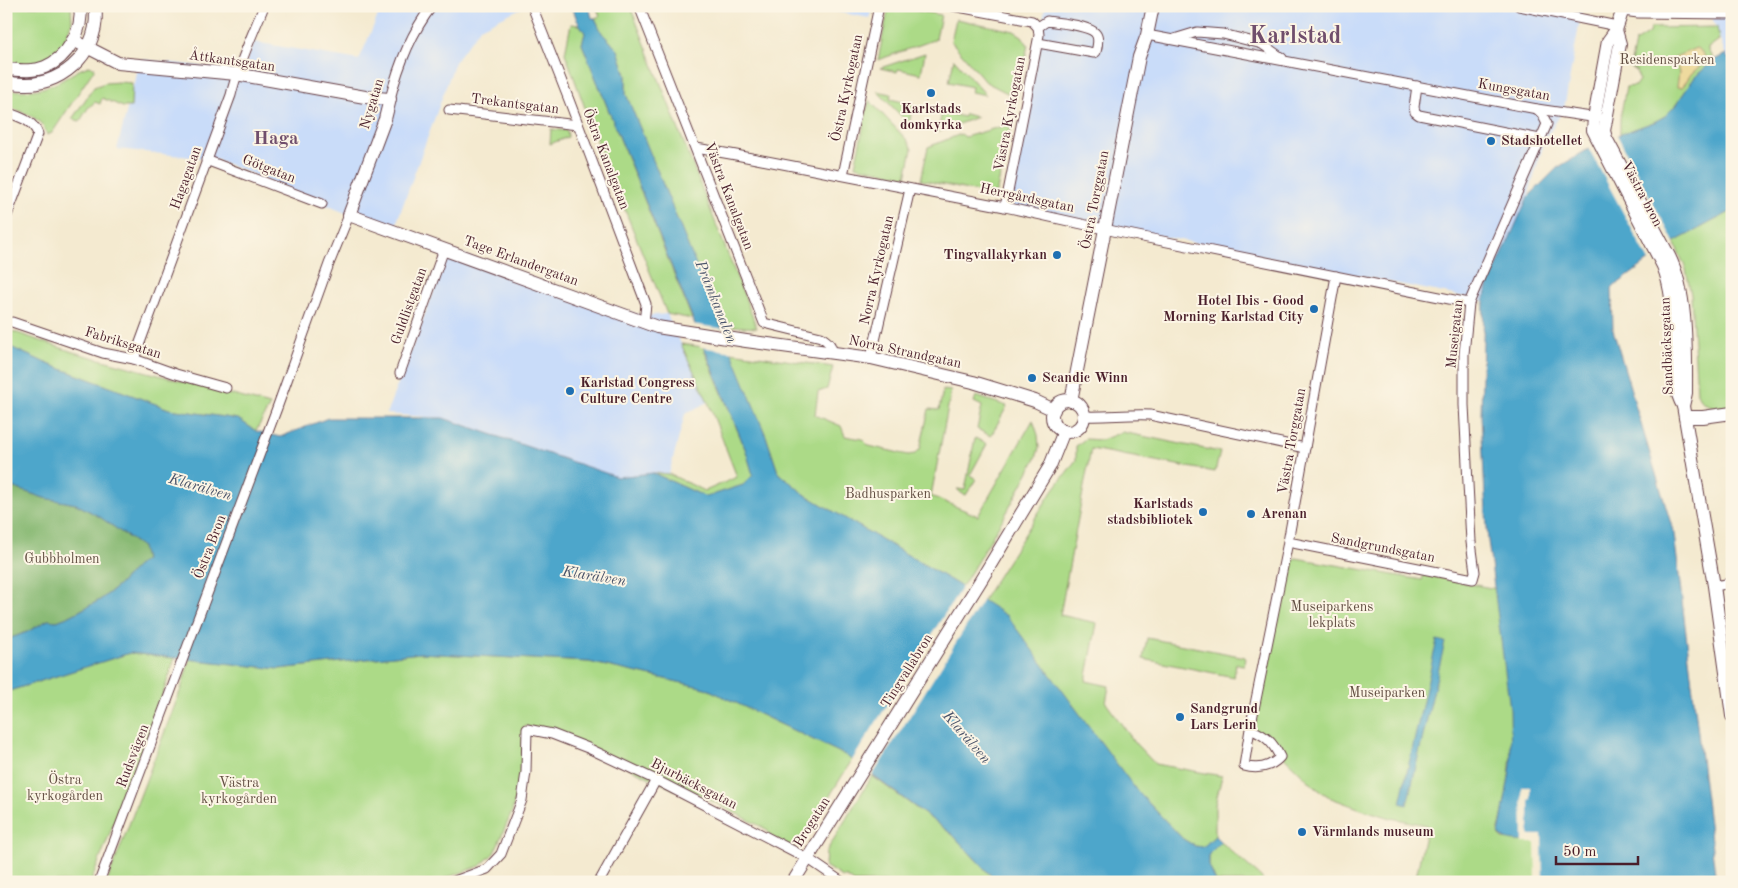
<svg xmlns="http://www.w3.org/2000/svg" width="1738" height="888" font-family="'Old Standard TT',serif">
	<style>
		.built { fill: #c9dcf9 }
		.green { fill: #acda87; stroke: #7b7c59 }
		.forest { fill: #89ba74; stroke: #6a6c50 }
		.sand { fill: #eeda9e; stroke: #9c7c64 }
		.water { fill: #4ea6cb; stroke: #4c627b }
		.pier { fill: #f4ead0 }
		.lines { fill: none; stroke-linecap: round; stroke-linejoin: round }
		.street-casing { stroke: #643d44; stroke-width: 11 }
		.secondary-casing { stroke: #643d44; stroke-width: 14 }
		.street { stroke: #fff; stroke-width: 9 }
		.secondary { stroke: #fff; stroke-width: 12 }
		.poi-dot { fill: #1f6fb2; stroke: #fcf5e5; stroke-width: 2 }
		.labels { text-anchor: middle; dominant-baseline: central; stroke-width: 4; stroke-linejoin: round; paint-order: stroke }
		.park-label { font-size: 14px; fill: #624e42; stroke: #fcf5e5 }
		.street-label { font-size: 14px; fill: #4a1f2b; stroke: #fcf5e5 }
		.poi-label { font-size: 14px; font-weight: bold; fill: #4a1f2b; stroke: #fcf5e5; text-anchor: start }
		.water-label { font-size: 15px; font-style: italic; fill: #4c556b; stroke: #fcf5e5 }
		.district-label { font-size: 19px; font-weight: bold; fill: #704e6c; stroke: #fcf5e5 }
		.town-label { font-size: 24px; font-weight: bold; fill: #704e6c; stroke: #fcf5e5 }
	</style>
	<rect width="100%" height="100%" fill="#fcf5e5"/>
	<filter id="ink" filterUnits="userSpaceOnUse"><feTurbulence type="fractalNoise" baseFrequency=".02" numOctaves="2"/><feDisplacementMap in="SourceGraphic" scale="10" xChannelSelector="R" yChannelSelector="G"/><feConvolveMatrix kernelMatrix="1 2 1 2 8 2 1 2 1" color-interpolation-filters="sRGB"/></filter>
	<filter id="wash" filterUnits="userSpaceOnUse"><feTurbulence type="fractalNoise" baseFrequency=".0096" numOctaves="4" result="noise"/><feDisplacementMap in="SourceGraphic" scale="20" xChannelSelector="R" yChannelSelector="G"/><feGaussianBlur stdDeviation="1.12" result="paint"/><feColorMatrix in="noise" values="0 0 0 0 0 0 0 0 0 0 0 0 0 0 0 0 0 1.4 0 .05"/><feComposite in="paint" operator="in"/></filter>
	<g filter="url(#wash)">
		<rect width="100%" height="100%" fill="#f4ead0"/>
		<g class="built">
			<path d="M382 6H525L480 28 455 62 395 227 348 214 218 160 117 149 140 59 243 71 254 42 359 60Z"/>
			<path d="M807 6H873L869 18Z"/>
			<path d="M1036 6H1589L1582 9 1564 109 1545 140 1528 197 1489 284 1484 301 1007 205 1038 51 1045 8Z"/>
			<path d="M1628 6H1732V57L1727 58 1709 9 1642 8Z"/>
			<path d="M450 250 643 316 667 314 708 402 685 414 669 474 617 477 443 418 386 414Z"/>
		</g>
		<g class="green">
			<path d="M6 6H71L72 22 64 42 48 58 30 65 6 63Z"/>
			<path d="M596 6H630L757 328 720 325 626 94V75L618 50 602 33 595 18 600 16Z"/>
			<path d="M892 6 941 15 936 39 878 60 888 10Z"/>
			<path d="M956 19 1014 31 1022 36 1028 45 1016 101 1011 104 1008 103 1009 94 986 82 951 41Z"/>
			<path d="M571 24 580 25 585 33 582 44 692 319 667 314 597 141 565 53Z"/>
			<path d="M1717 27 1719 40 1708 48V51L1714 60 1695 77 1675 106 1665 116 1654 122 1620 134V119L1626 87 1635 86 1639 80 1637 71 1630 67 1635 42 1649 33 1650 28Z"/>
			<path d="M925 53 921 74 898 69 897 72 880 68Z"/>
			<path d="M954 59 986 95 971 92 972 87 949 82Z"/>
			<path d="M89 66 95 68 52 133 47 135C42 116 23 113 6 106V90C27 92 46 90 64 79 72 74 79 69 89 66Z"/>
			<path d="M119 82 132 83 131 107H123L102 98 100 104 95 102 88 108 80 121 72 119 94 87 105 83Z"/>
			<path d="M877 91 891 94 890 99 913 104 909 124Z"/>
			<path d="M869 100 907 140 912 149 906 177 855 166Z"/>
			<path d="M942 112 964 117 965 114 977 117 938 132Z"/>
			<path d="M1005 119 1007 120 1011 124 997 190 995 194H987L921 180 928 147 961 134 965 137 1003 126Z"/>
			<path d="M551 129 567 131 568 137 550 144Z"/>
			<path d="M1732 211V406C1718 408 1702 408 1697 393L1691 295 1686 269 1674 242Z"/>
			<path d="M6 329 73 352 270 405 256 431 238 419 169 409 48 364 6 345Z"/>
			<path d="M681 344 703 347 746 451 753 475 743 485 706 497 653 473 669 474 705 491 737 477 708 402Z"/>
			<path d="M731 352 833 367 827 389 818 392 815 415 841 426 845 436 862 439 869 446 908 455 915 454 920 449 929 409 939 410 943 390 951 391 931 496 978 516 1033 420 1038 435 1039 448 1036 458 1007 512 962 587 804 494 778 472 766 436Z"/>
			<path d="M976 396 1007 406 991 436 977 429 982 406 974 402Z"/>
			<path d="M1122 432 1220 452 1215 472 1091 449 1060 615 1097 623 1086 681 1109 686 1106 703 1136 744 1155 764 1222 776 1215 805V836L1203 847 1195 846 1183 839 1137 791 983 600 1051 493 1076 460V446L1085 439 1102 440Z"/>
			<path d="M975 438 987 444 970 475 976 479 966 495 961 493 957 489 965 490Z"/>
			<path d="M1296 558 1422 580 1424 575 1496 589C1503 647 1516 708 1510 766 1508 789 1503 812 1498 834L1503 839 1538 841V882H1415L1427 825 1391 818 1361 809 1331 798 1316 788 1267 740 1252 734 1289 562Z"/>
			<path d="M1147 638 1245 657 1244 665 1236 664 1234 677 1143 659Z"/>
			<path d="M130 653 175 658 157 711 91 882H6V692Z"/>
			<path d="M420 653 589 662 705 688 845 755 852 760 800 844 790 847 770 836 768 830 683 786 675 790 554 732 525 726 521 772 512 812 494 853 480 866 443 879 440 882H107L181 689 190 659 279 669Z"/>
			<path d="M872 776 953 835 997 882H854L847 877H842L825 866 826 852Z"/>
			<path d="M1221 842 1261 877 1264 882H1216L1209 866V854Z"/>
		</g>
		<path class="forest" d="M6 485 44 498 76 504 100 517 142 547 145 560 136 567 118 586 100 600 70 616 57 621 48 620 27 632 6 640Z"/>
		<path class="sand" d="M1696 48 1700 50 1707 60 1691 74 1682 88 1677 87 1679 73 1675 57Z"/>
		<g class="water">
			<path d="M572 6H589L592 18H595L602 33 618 50 626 75V94L766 436 778 472 804 494 962 587 1007 616 1137 791 1183 839 1195 846 1203 847 1215 836 1221 842 1209 854V866L1216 882H997L953 835 845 755 705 688 589 662 420 653 279 669 130 653 6 692V640L27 632 48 620 57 621 70 616 100 600 118 586 136 567 145 560 142 547 100 517 76 504 44 498 6 485V345L48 364 169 409 238 419 256 431 280 437 328 418H443L617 477 653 473 706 497 743 485 753 475 746 451 582 44 585 33 577 20Z"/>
			<path d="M1726 54 1727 58 1732 57V211L1674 242 1612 288 1613 330 1674 534 1716 882H1538V841C1526 841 1507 844 1499 834L1511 765 1510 709 1488 541 1485 497 1481 415 1484 301 1489 284 1528 197 1557 168 1585 151 1620 134 1654 122 1665 116 1675 106 1695 77 1714 60Z"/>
			<path d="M1437 640 1445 642 1407 805 1400 803Z"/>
		</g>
		<g class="pier">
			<path d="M1616 133 1675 244 1650 263 1588 147Z"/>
			<path d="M691 324 725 329 734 352 700 347Z"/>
			<path d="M963 585 984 598 871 778 851 762Z"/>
			<path d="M1522 787H1531V799L1529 800V835H1542L1543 882H1536L1535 843H1523Z"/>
		</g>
	</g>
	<g filter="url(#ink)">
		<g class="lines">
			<defs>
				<g id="street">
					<path d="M532 6 569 100 646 304 644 323"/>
					<path d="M639 6 764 323 821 337C828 342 832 344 832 353"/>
					<path d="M953 6 1032 21 1038 27"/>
					<path d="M1519 6 1617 26"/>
					<path d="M1623 11 1638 13 1732 14"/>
					<path d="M1147 35 1537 109 1598 118"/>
					<path d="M1174 39 1197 32 1223 34 1262 44 1282 58"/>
					<path d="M1038 43 1094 53 1096 52C1097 47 1099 41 1097 36 1094 25 1058 23 1047 21L1038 27"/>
					<path d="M1417 86 1414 107 1415 112 1419 115 1540 139"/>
					<path d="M390 99C398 67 411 33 432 6"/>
					<path d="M449 110 578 125"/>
					<path d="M6 112C19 117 33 120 38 134L6 218"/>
					<path d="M696 148 736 155 1005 207 1118 232 1469 303"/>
					<path d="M206 160 322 204"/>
					<path d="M843 175 879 6"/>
					<path d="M1005 207 1039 35 1038 27"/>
					<path d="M12 322 103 353 134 359 176 374 226 388"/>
					<path d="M871 358 910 189"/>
					<path d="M134 359 231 95C238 65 252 36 264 6"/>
					<path d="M400 373 444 249"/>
					<path d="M1084 416C1106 417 1127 414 1150 415L1305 448"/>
					<path d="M1288 542 1473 579 1475 572 1471 542 1464 405V354L1469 303 1547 124 1542 114 1537 109"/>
					<path d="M1714 586 1732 583"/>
					<path d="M1250 729C1266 736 1272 741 1280 757 1271 767 1258 770 1244 766L1250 729 1288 542 1336 276"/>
					<path d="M99 882 277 408 329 264 349 215"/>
					<path d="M452 882 487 869 501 854 522 800 526 772 527 729 552 734 588 748 656 780 807 858 842 882"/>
					<path d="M599 882 656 780"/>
				</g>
				<g id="secondary">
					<path d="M1624 6 1616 30 1620 44 1604 131 1606 138 1669 256C1688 293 1686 352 1686 393L1683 406"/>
					<path d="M1616 30 1608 41 1594 118 1593 130 1663 266C1674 294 1673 324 1675 354 1675 374 1673 388 1683 406L1714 586 1732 716"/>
					<path d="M73 40 118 63 236 74 365 97 390 99 385 119 349 215 657 327 746 341 871 358 973 382 1035 401 1054 410"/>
					<path d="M6 69C19 70 33 72 45 67 67 58 84 30 80 6"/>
					<path d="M6 81C13 84 18 84 25 84 66 85 102 47 95 6"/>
					<circle cx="1068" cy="416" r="16"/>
					<path d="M1071 401 1139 57 1147 35 1153 6"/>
					<path d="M1685 417H1703L1732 413"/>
					<path d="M793 882 981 580 1050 466 1064 431"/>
				</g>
			</defs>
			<use href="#street" class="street-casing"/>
			<use href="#secondary" class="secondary-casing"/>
			<use href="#street" class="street"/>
			<use href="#secondary" class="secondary"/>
		</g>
	</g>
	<g class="poi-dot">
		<circle cx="931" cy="93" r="5"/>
		<circle cx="1491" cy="141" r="5"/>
		<circle cx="1057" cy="255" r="5"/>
		<circle cx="1314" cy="309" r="5"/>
		<circle cx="1032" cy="378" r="5"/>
		<circle cx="570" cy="391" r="5"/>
		<circle cx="1203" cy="512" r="5"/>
		<circle cx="1251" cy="514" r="5"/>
		<circle cx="1180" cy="717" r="5"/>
		<circle cx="1302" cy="832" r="5"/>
	</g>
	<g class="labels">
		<g class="park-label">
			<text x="1667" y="60">Residensparken</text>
			<text x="888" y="494">Badhusparken</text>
			<text x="62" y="559">Gubbholmen</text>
			<text x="1332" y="607">Museiparkens<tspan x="1332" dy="16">lekplats</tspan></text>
			<text x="1387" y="693">Museiparken</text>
			<text x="65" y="780">Östra<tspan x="65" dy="16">kyrkogården</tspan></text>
			<text x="239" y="783">Västra<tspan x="239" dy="16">kyrkogården</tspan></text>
		</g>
		<g class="street-label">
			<text transform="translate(232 61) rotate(8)">Åttkantsgatan</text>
			<text transform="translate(847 88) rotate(-78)">Östra Kyrkogatan</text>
			<text transform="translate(1514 90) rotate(10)">Kungsgatan</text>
			<text transform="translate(372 104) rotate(-73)">Nygatan</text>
			<text transform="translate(515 104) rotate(7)">Trekantsgatan</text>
			<text transform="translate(1010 114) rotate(-79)">Västra Kyrkogatan</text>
			<text transform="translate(606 159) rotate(69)">Östra Kanalgatan</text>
			<text transform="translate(269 169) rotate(21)">Götgatan</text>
			<text transform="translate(186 178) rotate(-70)">Hagagatan</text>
			<text transform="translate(1642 194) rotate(62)">Västra bron</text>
			<text transform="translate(729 196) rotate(69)">Västra Kanalgatan</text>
			<text transform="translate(1027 198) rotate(12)">Herrgårdsgatan</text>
			<text transform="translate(1095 200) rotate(-79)">Östra Torggatan</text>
			<text transform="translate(521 261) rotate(20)">Tage Erlandergatan</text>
			<text transform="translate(877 270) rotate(-77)">Norra Kyrkogatan</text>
			<text transform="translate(409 306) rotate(-70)">Guldlistgatan</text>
			<text transform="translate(1455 334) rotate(-84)">Museigatan</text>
			<text transform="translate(123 343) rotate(17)">Fabriksgatan</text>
			<text transform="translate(1667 346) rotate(-92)">Sandbäcksgatan</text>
			<text transform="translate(905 352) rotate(12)">Norra Strandgatan</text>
			<text transform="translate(1292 441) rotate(-80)">Västra Torggatan</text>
			<text transform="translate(210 547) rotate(-69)">Östra Bron</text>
			<text transform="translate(1383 548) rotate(11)">Sandgrundsgatan</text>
			<text transform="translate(907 671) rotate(-58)">Tingvallabron</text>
			<text transform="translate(133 756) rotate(-69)">Rudsvägen</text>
			<text transform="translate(694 784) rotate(27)">Bjurbäcksgatan</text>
			<text transform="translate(812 822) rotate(-58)">Brogatan</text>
		</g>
		<g class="poi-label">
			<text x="931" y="109" text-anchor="middle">Karlstads<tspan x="931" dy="16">domkyrka</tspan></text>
			<text x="1501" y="141">Stadshotellet</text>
			<text x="1047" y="255" text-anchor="end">Tingvallakyrkan</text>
			<text x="1304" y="301" text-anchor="end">Hotel Ibis - Good<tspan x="1304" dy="16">Morning Karlstad City</tspan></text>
			<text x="1042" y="378">Scandic Winn</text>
			<text x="580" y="383">Karlstad Congress<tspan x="580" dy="16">Culture Centre</tspan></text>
			<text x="1193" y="504" text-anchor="end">Karlstads<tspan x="1193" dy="16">stadsbibliotek</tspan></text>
			<text x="1261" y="514">Arenan</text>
			<text x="1190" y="709">Sandgrund<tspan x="1190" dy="16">Lars Lerin</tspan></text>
			<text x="1312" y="832">Värmlands museum</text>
		</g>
		<g class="water-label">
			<text transform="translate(715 302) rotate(68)">Pråmkanalen</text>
			<text transform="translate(200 488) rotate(16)">Klarälven</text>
			<text transform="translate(594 577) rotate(9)">Klarälven</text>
			<text transform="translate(966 738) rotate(49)">Klarälven</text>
		</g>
		<g class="district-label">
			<text x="276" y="139">Haga</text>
		</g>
		<g class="town-label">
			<text x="1295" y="37">Karlstad</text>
		</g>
	</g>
	<rect width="1738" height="888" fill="none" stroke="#fcf5e5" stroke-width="25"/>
	<path d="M1556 856v8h82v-8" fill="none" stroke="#4a1f2b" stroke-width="2.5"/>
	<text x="1563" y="856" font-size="15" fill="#4a1f2b" stroke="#fcf5e5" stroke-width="4" paint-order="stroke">50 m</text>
</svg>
